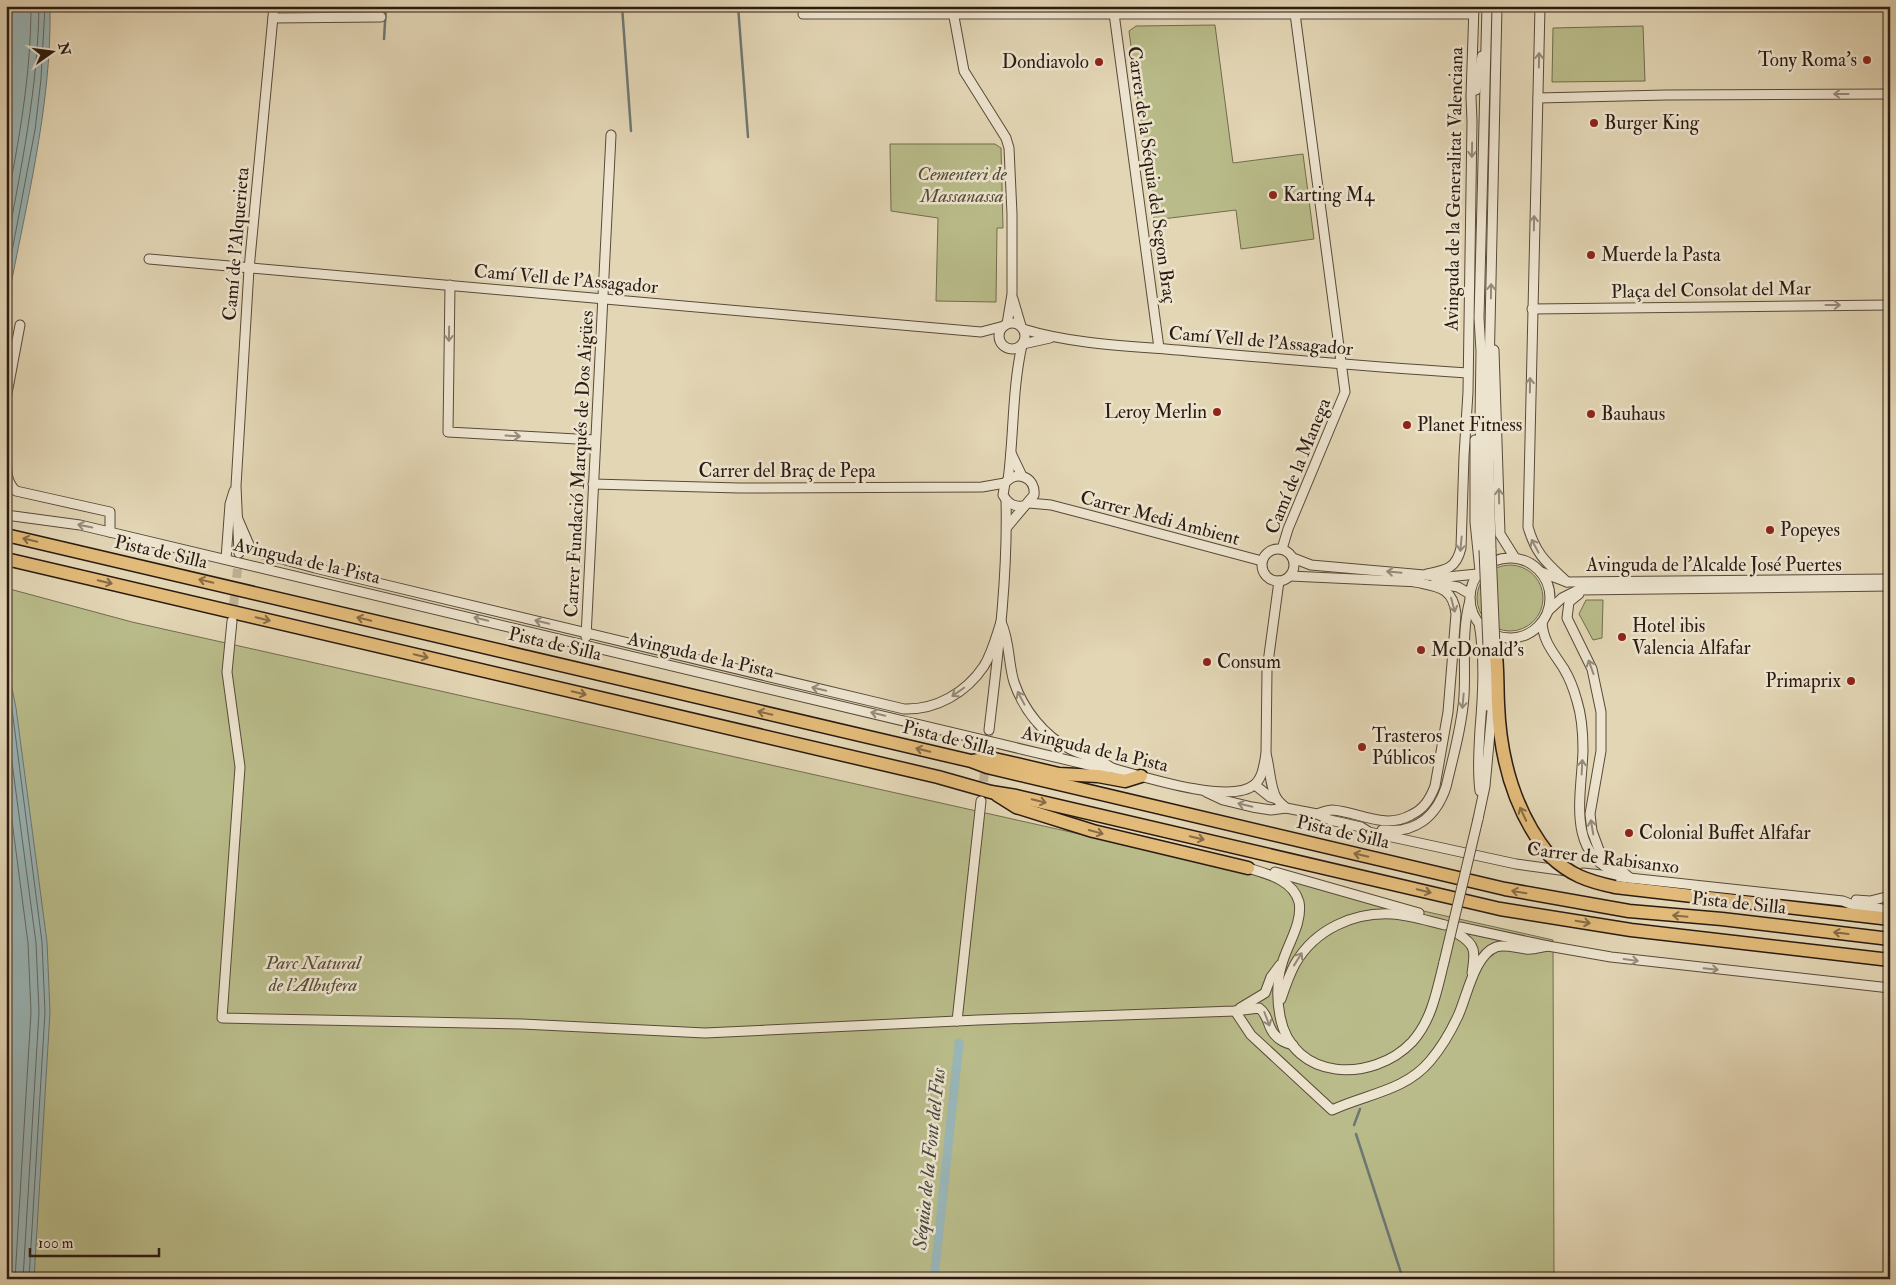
<svg xmlns="http://www.w3.org/2000/svg" width="1896" height="1285" font-family="'IM FELL Double Pica',serif">
	<style>
		.green { fill: #b9bc8a; stroke: #726c4e }
		.water { fill: #99b6b8; stroke: #6d7875 }
		.lines { fill: none; stroke-linecap: round; stroke-linejoin: round }
		.shore { stroke: #626864; stroke-width: 1 }
		.stream { stroke: #6d7875; stroke-width: 2.5 }
		.canal { stroke: #99b6b8; stroke-width: 9 }
		.minor-tunnel { stroke: #beb194; stroke-width: 9; stroke-dasharray: 9 4.5; stroke-linecap: butt }
		.minor-casing { stroke: #584a3a; stroke-width: 11 }
		.highway-casing { stroke: #2a1b11; stroke-width: 15 }
		.minor { stroke: #ede4cf; stroke-width: 9 }
		.highway { stroke: #e2bb7a; stroke-width: 12 }
		.minor-bridge-casing { stroke: #584a3a; stroke-width: 11; stroke-linecap: butt }
		.highway-bridge-casing { stroke: #2a1b11; stroke-width: 15; stroke-linecap: butt }
		.minor-bridge { stroke: #ede4cf; stroke-width: 9 }
		.highway-bridge { stroke: #e2bb7a; stroke-width: 12 }
		.oneway { stroke: #958a7a }
		.oneway2 { stroke: #866b46 }
		.poi-dot { fill: #8f2418; stroke: #ede4cf; stroke-width: 2 }
		.labels { text-anchor: middle; dominant-baseline: central; stroke-width: 5; stroke-linejoin: round; paint-order: stroke }
		.poi-label { font-size: 19px; fill: #2a1b11; stroke: #ede4cf; text-anchor: start }
		.park-label { font-size: 19px; font-style: italic; fill: #554b35; stroke: #ede4cf }
		.street-label { font-size: 19px; fill: #2a1b11; stroke: #ede4cf }
		.water-label { font-size: 20px; font-style: italic; fill: #4b4a43; stroke: #ede4cf }
	</style>
	<rect width="100%" height="100%" fill="#e3d6b5"/>
	<filter id="stains"><feTurbulence type="fractalNoise" baseFrequency=".004" numOctaves="4"/><feColorMatrix values="0 0 0 0 .2 0 0 0 0 .09 0 0 0 0 .02 0 0 0 .5 -.17"/></filter>
	<radialGradient id="worn" r=".72"><stop offset=".6" stop-color="#630" stop-opacity="0"/><stop offset="1" stop-color="#630" stop-opacity=".3"/></radialGradient>
	<g class="green">
		<path d="M1215 25 1233 163 1303 154 1314 239 1241 249 1236 210 1154 220 1129 31 1136 26Z"/>
		<path d="M1643 26 1645 81 1552 82 1553 28Z"/>
		<path d="M890 144H995L1001 148 1003 228H997L996 302 936 301 938 218 891 211Z"/>
		<circle cx="1510" cy="598" r="33"/>
		<path d="M6 588 132 622 1553 940 1554 1279H6Z"/>
		<path d="M1586 600H1603L1602 638 1593 640 1579 614Z"/>
	</g>
	<g class="water">
		<path d="M6 6H50C52 109 24 211 6 311Z"/>
		<path d="M6 658 16 708 47 942 50 1012 34 1279H6Z"/>
	</g>
	<g class="lines">
		<g class="shore">
			<path d="M6 207C19 140 31 75 31 6"/>
			<path d="M6 249C21 168 38 88 39 6"/>
			<path d="M6 283 35 130 41 79 45 6"/>
			<path d="M6 683 12 709 42 942 45 1012 29 1279"/>
			<path d="M6 717 36 943 39 1012 23 1279"/>
			<path d="M6 775 28 943 31 1012 15 1279"/>
		</g>
		<g class="stream">
			<path d="M622 6 631 131"/>
			<path d="M738 6 748 137"/>
			<path d="M384 39 386 6"/>
			<path d="M1354 1125 1360 1109"/>
			<path d="M1356 1134 1403 1279"/>
		</g>
		<path class="canal" d="M934 1279 959 1043"/>
		<g class="minor-tunnel">
			<path d="M232 618 239 556"/>
			<path d="M982 795 989 730"/>
		</g>
		<defs>
			<g id="minor">
				<path d="M952 6 964 71 1006 138 1009 148 1012 214V294L1007 324"/>
				<path d="M1113 6 1159 348"/>
				<path d="M1540 6 1528 527C1536 555 1547 563 1567 582"/>
				<path d="M803 14H1473"/>
				<path d="M273 18 381 17"/>
				<path d="M1476 90 1482 56"/>
				<path d="M1538 98 1666 95 1890 94"/>
				<path d="M149 259 981 332 1004 326"/>
				<path d="M450 285 448 432 595 440"/>
				<path d="M1013 299 1021 326"/>
				<path d="M1532 309 1890 305"/>
				<circle cx="1012" cy="336" r="13"/>
				<path d="M1023 329C1075 345 1134 346 1188 351 1281 359 1375 367 1468 373"/>
				<path d="M1023 344 1050 338"/>
				<path d="M1494 350 1500 534 1515 558"/>
				<path d="M6 399 20 325"/>
				<path d="M1475 440V522L1480 571"/>
				<path d="M1011 453 1022 476"/>
				<path d="M6 458C7 471 6 482 16 491L110 512V532"/>
				<path d="M1008 480C1014 435 1012 390 1022 345"/>
				<path d="M593 484 739 488 982 487 1005 483"/>
				<path d="M1029 503 1051 505 1112 521 1262 561"/>
				<path d="M6 515 80 525 1101 768H1112C1141 776 1230 805 1254 785 1263 778 1264 764 1266 754"/>
				<path d="M237 517 250 547 256 552 315 568 904 709C936 710 966 693 984 666 992 653 996 637 1001 622"/>
				<path d="M1007 527 1034 495C1036 478 1017 469 1005 483L1003 495C1008 504 1014 507 1023 506"/>
				<circle cx="1278" cy="565" r="16"/>
				<path d="M1282 549 1288 529 1345 392 1294 6"/>
				<path d="M1484 550 1480 420 1481 351 1479 318 1487 6"/>
				<path d="M1491 550 1488 418 1497 6"/>
				<path d="M239 553 236 486 249 269 274 6"/>
				<circle cx="1510" cy="598" r="40"/>
				<path d="M1293 558 1311 565 1447 577 1477 574"/>
				<path d="M226 559 230 504 234 491"/>
				<path d="M1541 572 1567 582 1890 579"/>
				<path d="M1427 574C1446 570 1456 569 1461 548L1464 456 1468 392 1472 121 1471 97 1474 6"/>
				<path d="M1290 576 1420 582"/>
				<path d="M1279 581 1267 670 1266 754C1270 767 1270 789 1277 799 1279 802 1283 805 1286 808"/>
				<path d="M1435 583 1458 587 1470 594"/>
				<path d="M1579 594 1569 602 1567 618 1592 669 1601 712V751L1590 814 1592 831 1599 850 1604 856 1630 878"/>
				<path d="M1548 611 1562 598 1578 590 1890 586"/>
				<path d="M232 621 227 672 240 767 222 1018 522 1024 705 1033 978 1020 1235 1011 1259 1008C1269 1015 1267 1027 1275 1035 1280 1041 1286 1043 1293 1045"/>
				<path d="M1001 622C1010 641 1008 663 1014 682 1023 709 1044 736 1070 749 1084 756 1099 759 1112 768"/>
				<path d="M1542 622C1543 642 1554 653 1564 669 1570 679 1574 690 1577 701 1582 717 1583 733 1583 750 1582 793 1565 854 1618 873"/>
				<path d="M1479 623C1485 658 1483 694 1480 729 1479 750 1477 770 1480 791"/>
				<path d="M586 637 611 135"/>
				<path d="M1488 706V647"/>
				<path d="M989 730C998 654 1008 577 1006 500"/>
				<path d="M1255 785 1270 797 1277 799"/>
				<path d="M1206 792 1223 800 1252 807 1271 810 1286 808 1317 814 1330 820 1361 827 1369 832 1516 864 1567 871"/>
				<path d="M1317 814C1321 813 1327 810 1332 810 1360 812 1384 830 1411 815 1424 809 1430 799 1435 786L1448 712 1456 614C1453 587 1438 587 1415 582"/>
				<path d="M1478 819 1485 786 1493 700"/>
				<path d="M1382 830C1415 834 1436 817 1446 787 1453 757 1462 726 1464 696 1466 662 1461 634 1470 600"/>
				<path d="M1248 868C1268 874 1293 880 1299 902 1303 923 1287 945 1282 964 1277 980 1277 1000 1280 1016 1292 1082 1373 1083 1412 1042 1432 1020 1437 990 1444 962"/>
				<path d="M1275 872 1419 913"/>
				<path d="M1583 873 1843 901 1853 905 1890 910"/>
				<path d="M1856 900 1870 901 1890 896"/>
				<path d="M1460 927 1548 946 1611 957 1890 988"/>
				<path d="M1458 934C1477 945 1475 953 1472 973"/>
				<path d="M1281 999C1285 987 1289 975 1295 964 1315 929 1354 912 1392 914 1410 915 1428 921 1445 925"/>
				<path d="M1240 1008 1265 993 1271 977 1280 965"/>
				<path d="M1235 1011 1251 1035 1332 1110C1366 1094 1405 1091 1430 1061 1441 1048 1451 1031 1458 1016 1467 997 1474 955 1496 947 1506 944 1515 948 1526 949 1533 950 1541 947 1548 946"/>
				<path d="M957 1021 981 801"/>
			</g>
			<g id="highway">
				<path d="M6 535 971 761 987 767 1505 889 1629 911 1722 919 1890 939"/>
				<path d="M6 559 938 777 991 792 1016 796 1500 909 1631 930 1890 960"/>
				<path d="M1495 647C1498 666 1497 685 1498 704 1500 759 1515 812 1549 855"/>
				<path d="M973 761 990 758 1059 774 1098 776 1125 781 1141 776"/>
				<path d="M997 795 1016 807 1093 831 1248 868"/>
				<path d="M1615 887 1890 919"/>
			</g>
		</defs>
		<use href="#minor" class="minor-casing"/>
		<use href="#highway" class="highway-casing"/>
		<use href="#minor" class="minor"/>
		<use href="#highway" class="highway"/>
		<defs>
			<g id="minor-bridge">
				<path d="M1484 550 1488 647"/>
				<path d="M1491 550 1495 647"/>
				<path d="M1444 962 1478 819"/>
			</g>
			<path id="highway-bridge" d="M1549 855C1570 875 1587 881 1615 887"/>
		</defs>
		<use href="#minor-bridge" class="minor-bridge-casing"/>
		<use href="#highway-bridge" class="highway-bridge-casing"/>
		<use href="#minor-bridge" class="minor-bridge"/>
		<use href="#highway-bridge" class="highway-bridge"/>
	</g>
	<defs><path id="oneway-shaft" d="M-6 0H5M1.5-3L5.5 0L1.5 3" fill="none" stroke-width="1.6" stroke-linecap="round" stroke-linejoin="round" transform="scale(1.25)"/></defs>
	<g class="oneway">
		<use href="#oneway-shaft" transform="translate(1539 60) rotate(-89)"/>
		<use href="#oneway-shaft" transform="translate(1841 94) rotate(-180)"/>
		<use href="#oneway-shaft" transform="translate(1472 150) rotate(91)"/>
		<use href="#oneway-shaft" transform="translate(1534 223) rotate(-89)"/>
		<use href="#oneway-shaft" transform="translate(1491 291) rotate(-89)"/>
		<use href="#oneway-shaft" transform="translate(1833 305)"/>
		<use href="#oneway-shaft" transform="translate(449 334) rotate(91)"/>
		<use href="#oneway-shaft" transform="translate(1530 385) rotate(-89)"/>
		<use href="#oneway-shaft" transform="translate(513 436) rotate(3)"/>
		<use href="#oneway-shaft" transform="translate(1499 496) rotate(-91)"/>
		<use href="#oneway-shaft" transform="translate(85 526) rotate(-169)"/>
		<use href="#oneway-shaft" transform="translate(1461 544) rotate(95)"/>
		<use href="#oneway-shaft" transform="translate(1535 546) rotate(-118)"/>
		<use href="#oneway-shaft" transform="translate(1394 572) rotate(-175)"/>
		<use href="#oneway-shaft" transform="translate(1453 605) rotate(75)"/>
		<use href="#oneway-shaft" transform="translate(481 619) rotate(-167)"/>
		<use href="#oneway-shaft" transform="translate(542 622) rotate(-167)"/>
		<use href="#oneway-shaft" transform="translate(1591 667) rotate(-110)"/>
		<use href="#oneway-shaft" transform="translate(819 689) rotate(-167)"/>
		<use href="#oneway-shaft" transform="translate(958 692) rotate(145)"/>
		<use href="#oneway-shaft" transform="translate(1021 698) rotate(-118)"/>
		<use href="#oneway-shaft" transform="translate(1463 701) rotate(95)"/>
		<use href="#oneway-shaft" transform="translate(878 714) rotate(-167)"/>
		<use href="#oneway-shaft" transform="translate(1582 767) rotate(-87)"/>
		<use href="#oneway-shaft" transform="translate(1245 805) rotate(-167)"/>
		<use href="#oneway-shaft" transform="translate(1592 827) rotate(-100)"/>
		<use href="#oneway-shaft" transform="translate(1298 959) rotate(-58)"/>
		<use href="#oneway-shaft" transform="translate(1631 960) rotate(8)"/>
		<use href="#oneway-shaft" transform="translate(1711 969) rotate(6)"/>
		<use href="#oneway-shaft" transform="translate(1267 1019) rotate(69)"/>
	</g>
	<g class="oneway2">
		<use href="#oneway-shaft" transform="translate(30 540) rotate(-167)"/>
		<use href="#oneway-shaft" transform="translate(206 581) rotate(-167)"/>
		<use href="#oneway-shaft" transform="translate(105 582) rotate(13)"/>
		<use href="#oneway-shaft" transform="translate(263 619) rotate(13)"/>
		<use href="#oneway-shaft" transform="translate(364 619) rotate(-167)"/>
		<use href="#oneway-shaft" transform="translate(421 656) rotate(13)"/>
		<use href="#oneway-shaft" transform="translate(579 693) rotate(13)"/>
		<use href="#oneway-shaft" transform="translate(765 713) rotate(-167)"/>
		<use href="#oneway-shaft" transform="translate(923 750) rotate(-167)"/>
		<use href="#oneway-shaft" transform="translate(1039 801) rotate(13)"/>
		<use href="#oneway-shaft" transform="translate(1523 814) rotate(-115)"/>
		<use href="#oneway-shaft" transform="translate(1096 832) rotate(15)"/>
		<use href="#oneway-shaft" transform="translate(1197 838) rotate(13)"/>
		<use href="#oneway-shaft" transform="translate(1361 855) rotate(-167)"/>
		<use href="#oneway-shaft" transform="translate(1424 891) rotate(13)"/>
		<use href="#oneway-shaft" transform="translate(1519 892) rotate(-170)"/>
		<use href="#oneway-shaft" transform="translate(1680 916) rotate(-175)"/>
		<use href="#oneway-shaft" transform="translate(1583 922) rotate(9)"/>
		<use href="#oneway-shaft" transform="translate(1841 933) rotate(-173)"/>
	</g>
	<g class="poi-dot">
		<circle cx="1867" cy="60" r="5"/>
		<circle cx="1099" cy="62" r="5"/>
		<circle cx="1594" cy="123" r="5"/>
		<circle cx="1273" cy="195" r="5"/>
		<circle cx="1591" cy="255" r="5"/>
		<circle cx="1217" cy="412" r="5"/>
		<circle cx="1591" cy="414" r="5"/>
		<circle cx="1407" cy="425" r="5"/>
		<circle cx="1770" cy="530" r="5"/>
		<circle cx="1622" cy="637" r="5"/>
		<circle cx="1421" cy="650" r="5"/>
		<circle cx="1207" cy="662" r="5"/>
		<circle cx="1851" cy="681" r="5"/>
		<circle cx="1362" cy="747" r="5"/>
		<circle cx="1629" cy="833" r="5"/>
	</g>
	<g class="labels">
		<g class="poi-label">
			<text x="1857" y="60" text-anchor="end">Tony Roma's</text>
			<text x="1089" y="62" text-anchor="end">Dondiavolo</text>
			<text x="1604" y="123">Burger King</text>
			<text x="1283" y="195">Karting M4</text>
			<text x="1601" y="255">Muerde la Pasta</text>
			<text x="1207" y="412" text-anchor="end">Leroy Merlin</text>
			<text x="1601" y="414">Bauhaus</text>
			<text x="1417" y="425">Planet Fitness</text>
			<text x="1780" y="530">Popeyes</text>
			<text x="1632" y="626">Hotel ibis<tspan x="1632" dy="22">Valencia Alfafar</tspan></text>
			<text x="1431" y="650">McDonald's</text>
			<text x="1217" y="662">Consum</text>
			<text x="1841" y="681" text-anchor="end">Primaprix</text>
			<text x="1372" y="736">Trasteros<tspan x="1372" dy="22">Públicos</tspan></text>
			<text x="1639" y="833">Colonial Buffet Alfafar</text>
		</g>
		<g class="park-label">
			<text x="962" y="174">Cementeri de<tspan x="962" dy="22">Massanassa</tspan></text>
			<text x="313" y="963">Parc Natural<tspan x="313" dy="22">de l'Albufera</tspan></text>
		</g>
		<g class="street-label">
			<text transform="translate(1152 175) rotate(82)">Carrer de la Séquia del Segon Braç</text>
			<text transform="translate(1454 189) rotate(-89)">Avinguda de la Generalitat Valenciana</text>
			<text transform="translate(236 244) rotate(-85)">Camí de l'Alquerieta</text>
			<text transform="translate(566 279) rotate(5)">Camí Vell de l'Assagador</text>
			<text transform="translate(1711 290) rotate(-1)">Plaça del Consolat del Mar</text>
			<text transform="translate(1261 341) rotate(5)">Camí Vell de l'Assagador</text>
			<text transform="translate(579 464) rotate(-87)">Carrer Fundació Marqués de Dos Aigües</text>
			<text transform="translate(1298 466) rotate(-68)">Camí de la Manega</text>
			<text x="787" y="471">Carrer del Braç de Pepa</text>
			<text transform="translate(1160 518) rotate(15)">Carrer Medi Ambient</text>
			<text transform="translate(161 552) rotate(13)">Pista de Silla</text>
			<text transform="translate(307 561) rotate(13)">Avinguda de la Pista</text>
			<text x="1714" y="565">Avinguda de l'Alcalde José Puertes</text>
			<text transform="translate(555 644) rotate(13)">Pista de Silla</text>
			<text transform="translate(701 655) rotate(13)">Avinguda de la Pista</text>
			<text transform="translate(949 738) rotate(14)">Pista de Silla</text>
			<text transform="translate(1095 749) rotate(13)">Avinguda de la Pista</text>
			<text transform="translate(1343 832) rotate(13)">Pista de Silla</text>
			<text transform="translate(1603 858) rotate(7)">Carrer de Rabisanxo</text>
			<text transform="translate(1739 903) rotate(6)">Pista de Silla</text>
		</g>
		<g class="water-label">
			<text transform="translate(929 1159) rotate(-84)">Séquia de la Font del Fus</text>
		</g>
	</g>
	<rect width="1896" height="1285" fill="none" stroke="#e3d6b5" stroke-width="25"/>
	<rect x="8" y="8" width="1881" height="1270" fill="none" stroke="#2a1b11" stroke-width="2.5"/>
	<rect x="12" y="12" width="1871" height="1260" fill="none" stroke="#2a1b11"/>
	<g transform="translate(52 52) rotate(76)" stroke="#ede4cf" stroke-width="4" paint-order="stroke">
	<path d="M0-4L9 19L0 12L-9 19Z" fill="#2a1b11"/>
	<text y="-8" font-size="14" font-weight="bold" text-anchor="middle" fill="#2a1b11">N</text>
	</g>
	<path d="M30 1248v8h129v-8" fill="none" stroke="#2a1b11" stroke-width="2.5"/>
	<text x="38" y="1248" font-size="15" fill="#2a1b11" stroke="#ede4cf" stroke-width="4" paint-order="stroke">100 m</text>
	<rect width="100%" height="100%" filter="url(#stains)"/>
	<rect width="100%" height="100%" fill="url(#worn)"/>
</svg>
